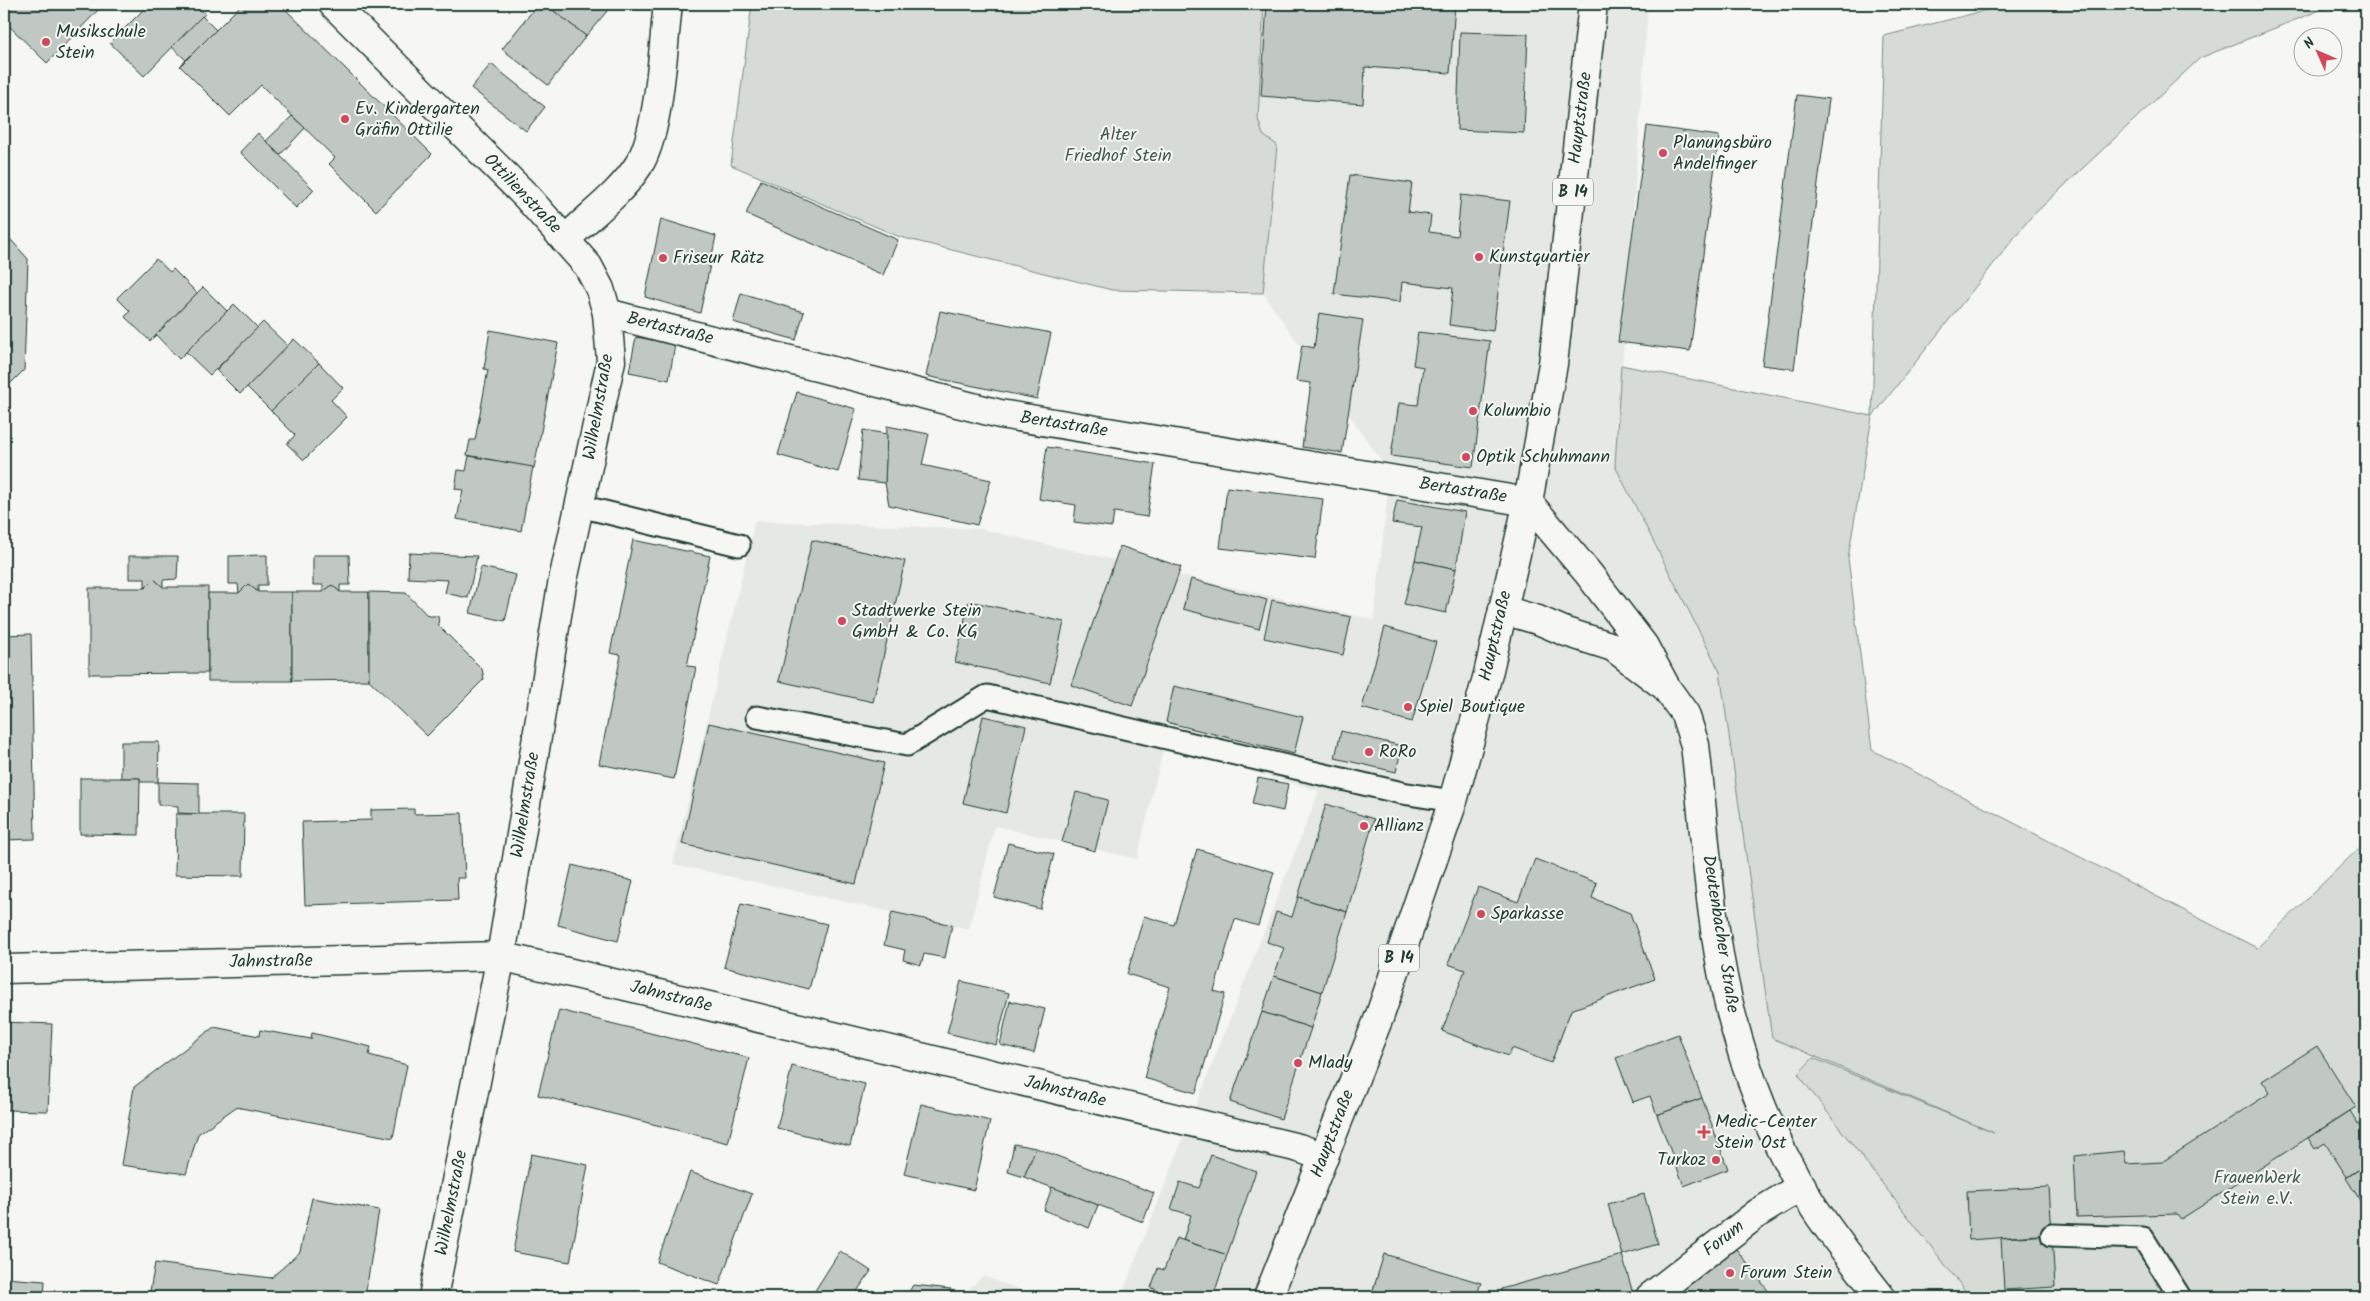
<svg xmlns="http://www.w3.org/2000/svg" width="2370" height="1301" font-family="Kalam,sans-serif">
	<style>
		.built { fill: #e6e8e4 }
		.green { fill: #d6dbd6; stroke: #7a8c85 }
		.building { fill: #c1c8c3; stroke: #1f3d34 }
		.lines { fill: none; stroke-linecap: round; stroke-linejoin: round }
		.service-casing { stroke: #1f3d34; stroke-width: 25 }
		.pedestrian-casing { stroke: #1f3d34; stroke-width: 31 }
		.minor-casing { stroke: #1f3d34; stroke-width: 31 }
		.tertiary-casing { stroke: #1f3d34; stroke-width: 31 }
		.primary-casing { stroke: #1f3d34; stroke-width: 31 }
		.service { stroke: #f6f6f2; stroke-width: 21 }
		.pedestrian { stroke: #f6f6f2; stroke-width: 28 }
		.minor { stroke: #f6f6f2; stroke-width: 28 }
		.tertiary { stroke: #f6f6f2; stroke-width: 28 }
		.primary { stroke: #f6f6f2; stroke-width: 28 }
		.poi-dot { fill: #d1495b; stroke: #f6f6f2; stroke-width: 2 }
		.labels { text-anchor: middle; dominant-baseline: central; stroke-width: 4; stroke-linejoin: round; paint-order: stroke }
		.shield { fill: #f6f6f2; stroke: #60746d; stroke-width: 1 }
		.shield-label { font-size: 16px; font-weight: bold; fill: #1f3d34 }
		.poi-label { font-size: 18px; fill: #1f3d34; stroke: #f6f6f2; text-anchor: start }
		.street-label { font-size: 18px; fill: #1f3d34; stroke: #f6f6f2 }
		.park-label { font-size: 18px; fill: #445d54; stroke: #f6f6f2 }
	</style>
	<rect width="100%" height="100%" fill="#f6f6f2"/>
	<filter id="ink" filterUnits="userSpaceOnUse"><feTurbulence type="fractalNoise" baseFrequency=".02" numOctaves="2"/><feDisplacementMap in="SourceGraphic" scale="10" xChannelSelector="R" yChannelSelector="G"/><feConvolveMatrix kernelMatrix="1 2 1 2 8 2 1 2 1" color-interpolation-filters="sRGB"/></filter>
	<g filter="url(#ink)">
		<g class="built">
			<path d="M1264 4H1648L1615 466 1720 672 1772 1037 2057 1160 2366 1297H1121L1319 791 1164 746 1137 859 995 826 969 929 673 864 755 521 980 529 1374 620 1390 473 1263 293 1277 146 1263 135 1258 119Z"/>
			<path d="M983 1276 1040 1297H961Z"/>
		</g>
		<g class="green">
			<path d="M752 4H1264L1258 119 1263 135 1277 145 1263 293 1112 290 900 237 731 165Z"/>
			<path d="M2011 4H2335L2200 58 2030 218 1872 417 1848 558 1872 750 2257 948 2366 841V1297H1970L1798 1074 1813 1058 1994 1133 1772 1038 1720 672 1615 466 1621 365 1872 416 1884 36Z"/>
		</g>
		<g class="building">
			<path d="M4 4H104L47 63 4 21Z"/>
			<path d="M149 4H195L205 14 144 76 110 43Z"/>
			<path d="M242 4H280L432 154 376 211 329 164 335 158 261 85 230 116 180 66Z"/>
			<path d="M538 4H545L586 36 548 85 502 49Z"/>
			<path d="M545 4H613L586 36Z"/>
			<path d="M1267 4H1455L1450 73 1365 67 1363 104 1261 96Z"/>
			<path d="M202 16 216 30 186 60 172 47Z"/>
			<path d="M1460 32 1528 34 1524 133 1457 130Z"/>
			<path d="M491 64 545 107 526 131 471 88Z"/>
			<path d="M1797 95 1829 99 1794 369 1762 365Z"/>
			<path d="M292 116 305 128 280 155 266 141Z"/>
			<path d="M1647 126 1719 136 1690 351 1618 342Z"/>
			<path d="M258 133 314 190 296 208 240 152Z"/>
			<path d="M1350 175 1412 183 1408 212 1431 215 1429 232 1457 236 1461 195 1510 201 1493 331 1449 325 1453 288 1402 282 1400 302 1334 294Z"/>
			<path d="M761 180 898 240 883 275 746 214Z"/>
			<path d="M661 219 716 236 700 313 645 297Z"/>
			<path d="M4 232 28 259 24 370 4 390Z"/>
			<path d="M156 259 170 272 173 269 197 293 150 341 125 317 130 311 117 298Z"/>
			<path d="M203 287 227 311 179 359 156 335Z"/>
			<path d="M741 293 804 312 796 340 733 322Z"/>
			<path d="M234 304 258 328 210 375 186 352Z"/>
			<path d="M940 311 1051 333 1037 399 926 376Z"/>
			<path d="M1319 313 1363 320 1342 453 1302 447 1311 383 1296 381 1302 345 1314 348Z"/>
			<path d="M263 322 288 346 240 394 216 370Z"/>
			<path d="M490 330 558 343 534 468 467 455 470 440H475L488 370 484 369Z"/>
			<path d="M1418 332 1490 341 1473 467 1391 456 1399 403 1418 405 1423 367 1413 365Z"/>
			<path d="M636 337 675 344 669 380 629 372Z"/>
			<path d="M294 339 319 363 271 411 247 387Z"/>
			<path d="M319 363 343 388 331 400 347 417 304 460 287 444 295 435 271 411Z"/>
			<path d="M797 392 856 409 838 472 778 455Z"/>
			<path d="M887 426 929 434 922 465 991 480 977 525 889 505 885 483Z"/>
			<path d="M863 430 887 434 885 483 858 480Z"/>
			<path d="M1047 447 1155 464 1147 517 1114 512 1112 527 1074 522 1076 505 1039 499Z"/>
			<path d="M469 456 533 467 521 531 457 519 463 490 455 489 458 470 466 471Z"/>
			<path d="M1227 487 1323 499 1315 559 1220 548Z"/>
			<path d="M1397 500 1465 512 1456 569 1415 560 1422 527 1392 523Z"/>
			<path d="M633 540 710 556 687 666 696 667 674 779 599 764 621 655 610 653Z"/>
			<path d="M812 540 905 561 873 702 779 681Z"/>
			<path d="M1120 546 1181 567 1132 706 1071 685Z"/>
			<path d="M409 553 477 556 468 598 445 593 448 580 408 578Z"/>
			<path d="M267 555V585H258V592L248 584 239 593 238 584H229V556Z"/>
			<path d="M313 555H349L350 585H340V592L332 585 323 592V585H313Z"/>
			<path d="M129 556H178L177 579 163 580V587L154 579 145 588V579H129Z"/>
			<path d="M1415 560 1456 569 1446 613 1404 604Z"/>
			<path d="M481 567 516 575 505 621 470 613Z"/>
			<path d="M154 579 163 587H208V673L89 674V588H145Z"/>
			<path d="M1191 579 1267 600 1259 629 1183 609Z"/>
			<path d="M248 584 258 592H292V681H208V593H239Z"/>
			<path d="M332 585 340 592H369V680L292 681V592H323Z"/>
			<path d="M369 592 406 593 428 616H438L439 626 482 669 484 679 427 736 369 680Z"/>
			<path d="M1272 600 1351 617 1343 655 1264 638Z"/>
			<path d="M969 601 1064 622 1050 683 955 662Z"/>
			<path d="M1385 627 1436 642 1412 722 1362 708Z"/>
			<path d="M31 634 35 839 4 840V635Z"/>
			<path d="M1174 686 1303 717 1294 754 1166 722Z"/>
			<path d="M983 716 1026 726 1006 813 963 803Z"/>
			<path d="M709 723 884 763 856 884 682 844Z"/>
			<path d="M1341 731 1402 746 1396 772 1335 758Z"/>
			<path d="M121 742H159L158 782H140V778H121Z"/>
			<path d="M80 778H140L139 835 80 834Z"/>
			<path d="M1258 778 1288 784 1283 811 1252 804Z"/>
			<path d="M158 782 199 783V814L178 813V806L158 805Z"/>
			<path d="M1076 792 1108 800 1095 851 1062 842Z"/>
			<path d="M1326 804 1374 819 1347 912 1298 897Z"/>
			<path d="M414 809V814L462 813 465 878H457L458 900 305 905 302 822 371 820V810Z"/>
			<path d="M176 814H244L243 876 175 875Z"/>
			<path d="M1008 843 1054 854 1040 909 994 897Z"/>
			<path d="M1197 849 1274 872 1258 926 1235 919 1214 991 1225 994 1196 1093 1144 1078 1170 987 1127 974 1144 916 1174 925Z"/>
			<path d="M1535 859 1597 883 1592 898 1630 913 1655 979 1571 1010 1551 1063 1512 1048 1508 1056 1442 1031 1465 970 1448 964 1478 887 1518 902Z"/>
			<path d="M572 865 633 881 618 941 558 925Z"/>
			<path d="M1298 897 1347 912 1322 992 1274 976 1284 948 1267 942 1276 912 1292 917Z"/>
			<path d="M741 904 827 924 809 989 724 967Z"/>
			<path d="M892 912 952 925 945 958 924 954 921 965 903 960 905 950 884 945Z"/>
			<path d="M1274 976 1322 992 1311 1028 1262 1012Z"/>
			<path d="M961 981 1009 993 996 1045 947 1033Z"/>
			<path d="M1010 1001 1045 1009 1034 1053 1000 1045Z"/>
			<path d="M559 1010 749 1058 728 1143 538 1095Z"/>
			<path d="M1262 1012 1311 1028 1281 1119 1230 1102Z"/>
			<path d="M4 1022 52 1024 48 1111 4 1110Z"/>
			<path d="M214 1027 259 1036 260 1030 311 1039 312 1033 371 1047 369 1055 407 1065 393 1138 236 1107 198 1134 186 1174 121 1165 134 1087Z"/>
			<path d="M1678 1034 1702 1098 1657 1115 1650 1096 1633 1102 1616 1058Z"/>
			<path d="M2317 1046 2356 1107 2181 1219 2177 1214 2077 1217 2074 1156 2124 1151 2126 1164 2162 1162 2270 1093 2262 1081Z"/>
			<path d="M792 1066 865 1084 850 1146 777 1128Z"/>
			<path d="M1702 1098 1728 1169 1684 1186 1657 1115Z"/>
			<path d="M921 1104 990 1121 974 1190 904 1174Z"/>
			<path d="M2350 1111 2366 1136V1165L2347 1177 2325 1143 2315 1149 2308 1138Z"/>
			<path d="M1014 1144 1036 1148 1024 1177 1008 1172Z"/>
			<path d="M1036 1148 1154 1193 1143 1222 1024 1177Z"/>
			<path d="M531 1154 588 1165 570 1262 513 1252Z"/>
			<path d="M1211 1155 1256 1171 1227 1255 1183 1240 1191 1215 1171 1209 1180 1182 1199 1188Z"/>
			<path d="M2366 1165V1210L2346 1178Z"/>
			<path d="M690 1172 752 1194 719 1285 657 1262Z"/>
			<path d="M1052 1187 1098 1205 1089 1228 1044 1210Z"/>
			<path d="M2049 1187 2052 1234 1969 1240 1967 1191Z"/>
			<path d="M1644 1194 1658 1244 1622 1255 1608 1204Z"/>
			<path d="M312 1198 379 1210 365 1297H149L155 1263 271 1278 300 1252Z"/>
			<path d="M2052 1235 2055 1287 2004 1290 2001 1238Z"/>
			<path d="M1176 1238 1227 1255 1213 1297H1153L1156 1289 1151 1288 1158 1268 1164 1270Z"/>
			<path d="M1736 1249 1773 1297H1674Z"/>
			<path d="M840 1251 871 1271 853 1297H811Z"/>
			<path d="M1384 1254 1481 1283 1476 1297H1371Z"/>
			<path d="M1622 1255 1634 1297H1503L1501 1289Z"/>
			<path d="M4 1278 45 1281 44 1297H4Z"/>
			<path d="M913 1285 951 1289 946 1297H906Z"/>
			<path d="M534 1290 545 1297H528Z"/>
		</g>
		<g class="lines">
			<defs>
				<g id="service">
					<path d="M580 506 739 545"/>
					<path d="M757 717 907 745 987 696 1402 793 1453 801"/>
					<path d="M2052 1235 2143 1238 2180 1297"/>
				</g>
				<path id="pedestrian" d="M1650 1297 1758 1213 1802 1186"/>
				<g id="minor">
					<path d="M333 4 526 196 588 266 600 289 607 313 611 361 562 585 501 956 433 1297"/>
					<path d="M565 240C589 216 620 194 638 166 660 133 663 45 668 4"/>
					<path d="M607 313 1000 414 1528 502"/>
					<path d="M4 969 501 956 1299 1148 1324 1157"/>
				</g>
				<g id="tertiary">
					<path d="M1528 502 1588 573 1644 646 1667 689 1685 714 1695 745C1705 829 1709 919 1728 1000 1744 1070 1773 1143 1811 1203 1832 1236 1857 1266 1881 1297"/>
					<path d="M1503 610 1538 620 1566 632 1613 647 1660 683"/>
				</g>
				<path id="primary" d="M1268 1297 1380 1015 1453 801 1488 674 1528 502 1553 364 1593 4"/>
			</defs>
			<use href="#service" class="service-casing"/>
			<use href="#pedestrian" class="pedestrian-casing"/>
			<use href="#minor" class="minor-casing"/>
			<use href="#tertiary" class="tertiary-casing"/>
			<use href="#primary" class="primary-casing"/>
			<use href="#service" class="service"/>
			<use href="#pedestrian" class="pedestrian"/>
			<use href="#minor" class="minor"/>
			<use href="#tertiary" class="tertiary"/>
			<use href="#primary" class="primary"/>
		</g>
	</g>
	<g class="poi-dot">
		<circle cx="46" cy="42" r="5"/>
		<circle cx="345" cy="119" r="5"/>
		<circle cx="1663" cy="153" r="5"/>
		<circle cx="1479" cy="257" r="5"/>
		<circle cx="663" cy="258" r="5"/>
		<circle cx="1473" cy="411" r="5"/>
		<circle cx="1466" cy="457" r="5"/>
		<circle cx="842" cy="621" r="5"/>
		<circle cx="1408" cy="707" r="5"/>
		<circle cx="1369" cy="752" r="5"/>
		<circle cx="1364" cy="826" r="5"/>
		<circle cx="1481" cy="914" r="5"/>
		<circle cx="1298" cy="1063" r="5"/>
		<path d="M1701.5 1124.5h5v5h5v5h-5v5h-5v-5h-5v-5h5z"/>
		<circle cx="1716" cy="1160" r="5"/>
		<circle cx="1730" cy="1273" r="5"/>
	</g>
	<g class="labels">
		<g class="shield">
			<rect x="1553" y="178.5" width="40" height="27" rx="4"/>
			<rect x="1379" y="944.5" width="40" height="27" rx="4"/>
		</g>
		<g class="shield-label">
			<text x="1573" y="192">B 14</text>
			<text x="1399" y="958">B 14</text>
		</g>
		<g class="poi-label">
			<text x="56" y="32">Musikschule<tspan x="56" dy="21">Stein</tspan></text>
			<text x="355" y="109">Ev. Kindergarten<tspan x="355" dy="21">Gräfin Ottilie</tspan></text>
			<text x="1673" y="143">Planungsbüro<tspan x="1673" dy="21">Andelfinger</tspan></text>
			<text x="1489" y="257">Kunstquartier</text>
			<text x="673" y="258">Friseur Rätz</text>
			<text x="1483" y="411">Kolumbio</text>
			<text x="1476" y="457">Optik Schuhmann</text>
			<text x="852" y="611">Stadtwerke Stein<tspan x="852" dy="21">GmbH &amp; Co. KG</tspan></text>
			<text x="1418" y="707">Spiel Boutique</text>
			<text x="1379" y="752">RoRo</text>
			<text x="1374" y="826">Allianz</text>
			<text x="1491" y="914">Sparkasse</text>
			<text x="1308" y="1063">Mlady</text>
			<text x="1715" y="1122">Medic-Center<tspan x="1715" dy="21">Stein Ost</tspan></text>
			<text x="1706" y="1160" text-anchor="end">Turkoz</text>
			<text x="1740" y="1273">Forum Stein</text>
		</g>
		<g class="street-label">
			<text transform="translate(1581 118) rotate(-83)">Hauptstraße</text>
			<text transform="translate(522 194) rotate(46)">Ottilienstraße</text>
			<text transform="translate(670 329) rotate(14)">Bertastraße</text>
			<text transform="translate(599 407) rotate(-80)">Wilhelmstraße</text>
			<text transform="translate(1064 425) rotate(9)">Bertastraße</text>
			<text transform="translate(1463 491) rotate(9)">Bertastraße</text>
			<text transform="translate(1496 636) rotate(-77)">Hauptstraße</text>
			<text transform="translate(526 805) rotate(-81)">Wilhelmstraße</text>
			<text transform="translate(1720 934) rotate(81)">Deutenbacher Straße</text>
			<text transform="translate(271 962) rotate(-1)">Jahnstraße</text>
			<text transform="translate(671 997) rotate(14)">Jahnstraße</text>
			<text transform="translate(1065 1092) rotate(14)">Jahnstraße</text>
			<text transform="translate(1333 1134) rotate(-69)">Hauptstraße</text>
			<text transform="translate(452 1203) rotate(-79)">Wilhelmstraße</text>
			<text transform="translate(1724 1239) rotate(-38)">Forum</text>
		</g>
		<g class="park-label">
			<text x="1118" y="135">Alter<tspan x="1118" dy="21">Friedhof Stein</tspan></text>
			<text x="2257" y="1178">FrauenWerk<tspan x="2257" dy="21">Stein e.V.</tspan></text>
		</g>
	</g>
	<rect width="2370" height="1301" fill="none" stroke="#f6f6f2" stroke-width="20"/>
	<rect x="10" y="10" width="2350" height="1281" fill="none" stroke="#1f3d34" stroke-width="2" filter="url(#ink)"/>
	<g transform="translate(2318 52) rotate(315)"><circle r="24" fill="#f6f6f2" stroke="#a0aca6"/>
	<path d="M0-4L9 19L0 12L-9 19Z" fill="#d1495b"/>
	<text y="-8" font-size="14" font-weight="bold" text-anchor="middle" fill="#1f3d34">N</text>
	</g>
</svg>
